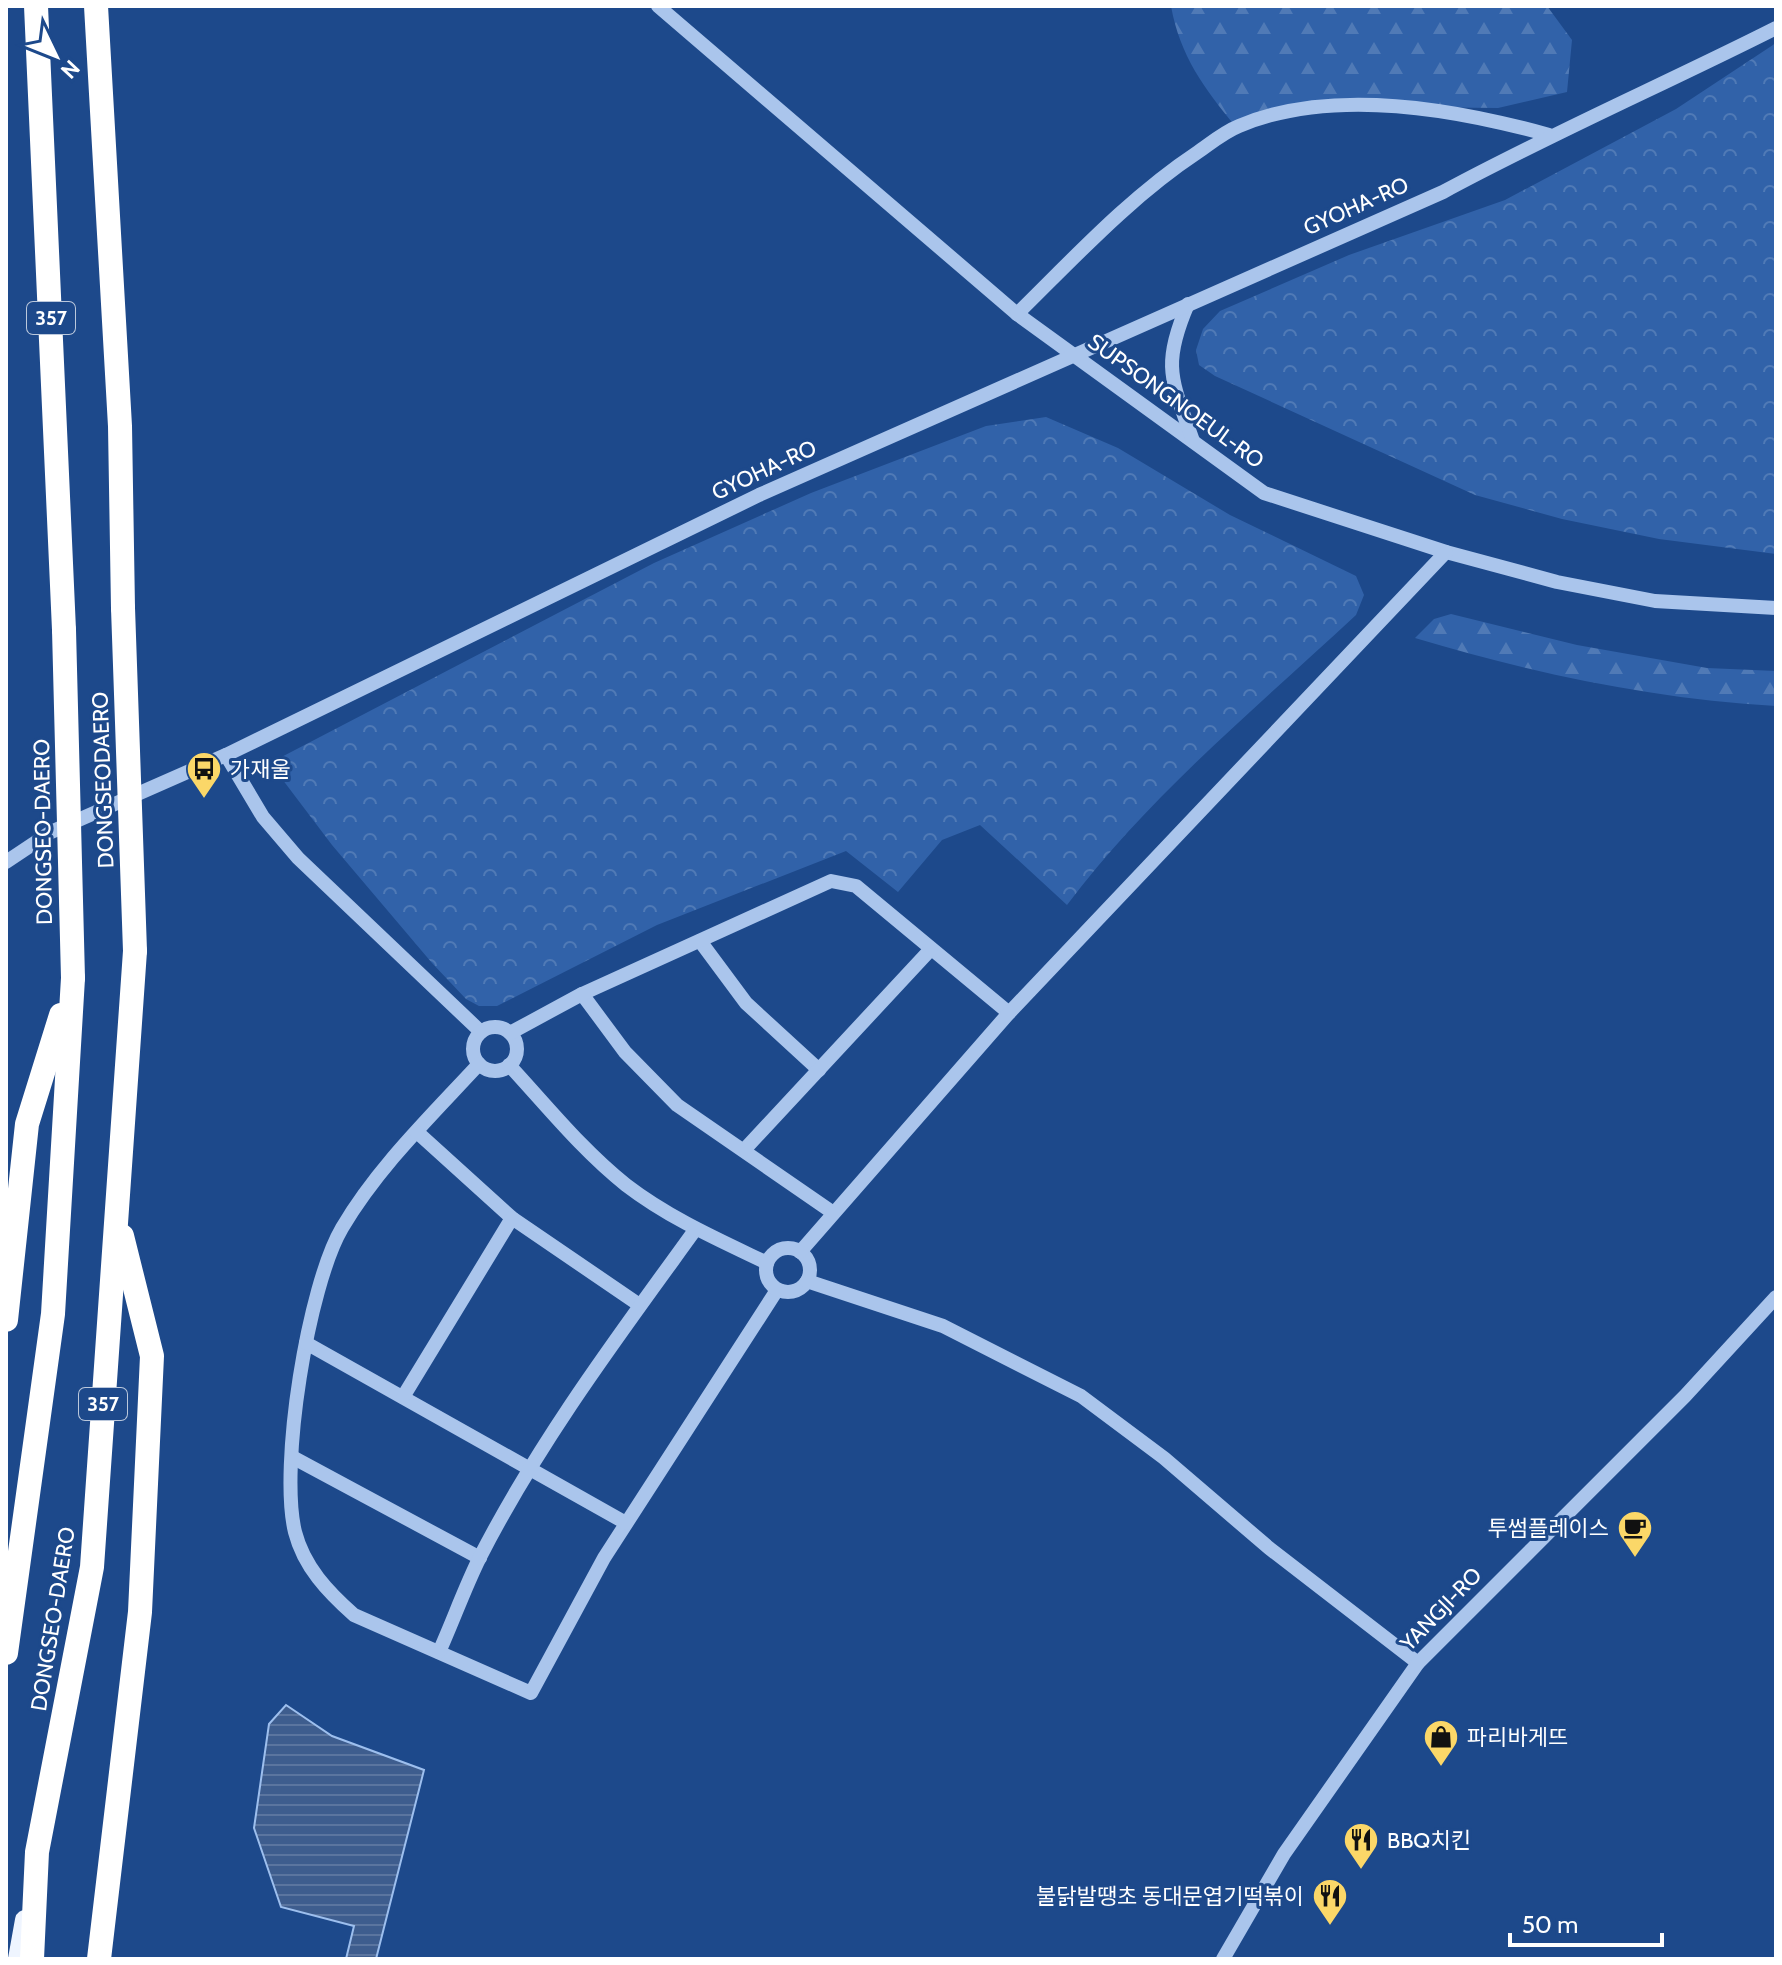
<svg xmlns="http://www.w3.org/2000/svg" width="1782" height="1965" font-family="Cabin,'Noto Sans KR',sans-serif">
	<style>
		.forest { fill: url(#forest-firs) }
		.park { fill: url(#park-crowns) }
		.water { fill: url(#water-rules); stroke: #9dbfee; stroke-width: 2 }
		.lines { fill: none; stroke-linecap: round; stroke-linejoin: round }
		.minor { stroke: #aac5ec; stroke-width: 14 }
		.major { stroke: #eff5ff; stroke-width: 20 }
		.highway { stroke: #fff; stroke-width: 24 }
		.highway-bridge { stroke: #fff; stroke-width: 24 }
		.labels { text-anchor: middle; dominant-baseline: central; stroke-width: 6; stroke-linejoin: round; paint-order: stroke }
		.shield { fill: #1d498b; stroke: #bbc8dc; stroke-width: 2 }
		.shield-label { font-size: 20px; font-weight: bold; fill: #fff }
		.street-label { font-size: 22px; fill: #fff; stroke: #1d498b }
		.poi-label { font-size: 22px; fill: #fff; stroke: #1d498b; text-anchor: start }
	</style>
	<defs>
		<pattern id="forest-firs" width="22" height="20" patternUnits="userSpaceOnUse" patternTransform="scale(2)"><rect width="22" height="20" fill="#3162a9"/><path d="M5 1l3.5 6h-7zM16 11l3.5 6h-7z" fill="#507ab6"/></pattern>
		<pattern id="park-crowns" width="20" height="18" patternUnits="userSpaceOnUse" patternTransform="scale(2)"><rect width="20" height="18" fill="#3162a9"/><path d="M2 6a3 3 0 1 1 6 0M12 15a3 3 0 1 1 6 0" fill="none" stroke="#507ab6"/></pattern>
		<pattern id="water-rules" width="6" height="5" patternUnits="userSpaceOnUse" patternTransform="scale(2)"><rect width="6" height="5" fill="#3e5d8e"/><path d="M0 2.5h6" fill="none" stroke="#5b759f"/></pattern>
	</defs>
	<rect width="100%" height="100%" fill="#1d498b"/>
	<g class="forest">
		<path d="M1171 6H1547L1572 40 1567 92 1498 108 1310 106 1236 127C1204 88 1180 56 1171 6Z"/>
		<path d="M1451 614 1577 645 1707 668 1776 671V706C1653 699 1532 673 1415 638L1434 619Z"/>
	</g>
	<g class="park">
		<path d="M1776 43V554L1659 539 1562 519 1475 495 1215 376 1199 365 1196 350 1203 329 1220 311 1349 255 1505 200 1676 109Z"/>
		<path d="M1046 417 1118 448 1230 515 1356 576 1364 595 1356 615C1256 708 1149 796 1067 905L980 825 942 840 898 892 846 851 657 925 497 1006H479L466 999 432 963 332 845 270 763 654 563 811 493 986 426Z"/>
	</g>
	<path class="water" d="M286 1705 332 1736 424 1770 376 1959H346L354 1926 281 1907 254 1828 269 1724Z"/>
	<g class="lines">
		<g class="minor">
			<path d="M658 6 1017 314 1264 493 1446 552 1557 582 1655 601 1776 608"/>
			<path d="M1188 304C1161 366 1172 380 1193 441"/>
			<path d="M1017 314C1075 257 1130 197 1198 152 1211 143 1224 132 1239 126 1331 87 1456 109 1549 135"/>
			<path d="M226 755 263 817 298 858 481 1032"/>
			<path d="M6 862 51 832 226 755 759 495 1443 192C1552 133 1665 84 1776 28"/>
			<path d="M700 941 746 1003 819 1070"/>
			<path d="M582 994 625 1052 677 1105 832 1212"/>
			<circle cx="495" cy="1049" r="22"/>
			<path d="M510 1033 582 994 831 881 856 886 1009 1013"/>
			<path d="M479 1064C431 1116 378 1167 342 1228 308 1286 279 1467 295 1532 304 1567 328 1592 354 1615L531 1693 604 1558 777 1290"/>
			<path d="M509 1065C547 1106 582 1150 626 1185 669 1218 719 1240 767 1263"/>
			<path d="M417 1132 512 1218 638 1304"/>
			<path d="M745 1149 931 949"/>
			<circle cx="788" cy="1270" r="22"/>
			<path d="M800 1252 1009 1013 1446 552"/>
			<path d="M807 1281 943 1326 1081 1396 1164 1458 1269 1548 1418 1663"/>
			<path d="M306 1343 626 1523"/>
			<path d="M403 1397 512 1218"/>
			<path d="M294 1458 480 1558"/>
			<path d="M439 1652C453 1621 465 1587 480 1557 540 1440 619 1335 695 1230"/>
			<path d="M1223 1959 1284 1854 1418 1663 1685 1396 1776 1297"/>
		</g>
		<path class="major" d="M18 1959 25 1920"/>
		<g class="highway">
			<path d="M36 6 64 630"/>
			<path d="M96 6 120 426 123 608"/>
			<path d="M6 1320 27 1124 61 1015"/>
			<path d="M6 1653 53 1314 73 978"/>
			<path d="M32 1959 37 1852 92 1567 135 951"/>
			<path d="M99 1959 140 1612 152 1356 122 1236"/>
		</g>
		<g class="highway-bridge">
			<path d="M123 608 135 951"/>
			<path d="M64 630 73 978"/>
		</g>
	</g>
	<defs>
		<symbol id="bus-pin" viewBox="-11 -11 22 30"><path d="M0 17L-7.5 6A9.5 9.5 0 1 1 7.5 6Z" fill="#fbd768" stroke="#1d498b"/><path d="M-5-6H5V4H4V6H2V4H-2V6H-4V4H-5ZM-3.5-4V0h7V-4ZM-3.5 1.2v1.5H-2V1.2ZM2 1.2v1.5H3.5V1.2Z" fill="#111"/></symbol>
		<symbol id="cafe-pin" viewBox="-11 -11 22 30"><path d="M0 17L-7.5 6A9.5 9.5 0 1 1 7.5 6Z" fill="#fbd768" stroke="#1d498b"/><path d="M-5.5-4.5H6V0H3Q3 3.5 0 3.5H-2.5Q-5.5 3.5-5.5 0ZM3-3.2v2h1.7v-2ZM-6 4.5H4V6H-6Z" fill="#111"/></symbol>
		<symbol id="shop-pin" viewBox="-11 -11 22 30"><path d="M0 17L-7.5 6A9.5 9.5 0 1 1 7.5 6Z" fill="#fbd768" stroke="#1d498b"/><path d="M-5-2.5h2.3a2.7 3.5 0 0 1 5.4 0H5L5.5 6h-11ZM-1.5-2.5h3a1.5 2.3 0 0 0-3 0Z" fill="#111"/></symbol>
		<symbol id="restaurant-pin" viewBox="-11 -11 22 30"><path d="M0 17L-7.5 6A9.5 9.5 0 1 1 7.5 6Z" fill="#fbd768" stroke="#1d498b"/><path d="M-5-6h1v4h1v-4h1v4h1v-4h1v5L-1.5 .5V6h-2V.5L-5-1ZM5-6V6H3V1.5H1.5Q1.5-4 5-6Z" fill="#111"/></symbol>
	</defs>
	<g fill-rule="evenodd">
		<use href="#bus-pin" x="184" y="749" width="40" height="54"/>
		<use href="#cafe-pin" x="1615" y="1508" width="40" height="54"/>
		<use href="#shop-pin" x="1421" y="1717" width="40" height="54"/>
		<use href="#restaurant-pin" x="1341" y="1820" width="40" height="54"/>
		<use href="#restaurant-pin" x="1310" y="1876" width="40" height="54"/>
	</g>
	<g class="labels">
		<g class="shield">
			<rect x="27" y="302" width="48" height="32" rx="6"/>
			<rect x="79" y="1388" width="48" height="32" rx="6"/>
		</g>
		<g class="shield-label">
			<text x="51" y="318">357</text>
			<text x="103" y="1404">357</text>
		</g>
		<g class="street-label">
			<text transform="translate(1356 206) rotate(-24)">GYOHA-RO</text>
			<text transform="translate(1176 401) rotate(36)">SUPSONGNOEUL-RO</text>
			<text transform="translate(764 470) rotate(-25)">GYOHA-RO</text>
			<text transform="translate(103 780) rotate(-92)">DONGSEODAERO</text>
			<text transform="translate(43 832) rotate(-91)">DONGSEO-DAERO</text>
			<text transform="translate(1441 1609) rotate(-46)">YANGJI-RO</text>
			<text transform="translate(53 1619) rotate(-81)">DONGSEO-DAERO</text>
		</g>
		<g class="poi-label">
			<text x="230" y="769">가재울</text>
			<text x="1609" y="1528" text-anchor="end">투썸플레이스</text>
			<text x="1467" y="1737">파리바게뜨</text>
			<text x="1387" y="1840">BBQ치킨</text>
			<text x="1304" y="1896" text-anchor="end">불닭발땡초 동대문엽기떡볶이</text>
		</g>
	</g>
	<rect width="1782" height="1965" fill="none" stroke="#ffffff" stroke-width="16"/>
	<g transform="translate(56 56) rotate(133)" stroke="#1d498b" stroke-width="6" paint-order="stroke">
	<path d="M0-6L14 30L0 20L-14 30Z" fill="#ffffff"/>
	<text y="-12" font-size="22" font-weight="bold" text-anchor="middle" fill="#ffffff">N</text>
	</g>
	<path d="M1510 1933v12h152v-12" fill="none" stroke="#ffffff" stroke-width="4"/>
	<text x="1522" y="1933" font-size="24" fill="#ffffff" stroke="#1d498b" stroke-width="6" paint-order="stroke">50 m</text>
</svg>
